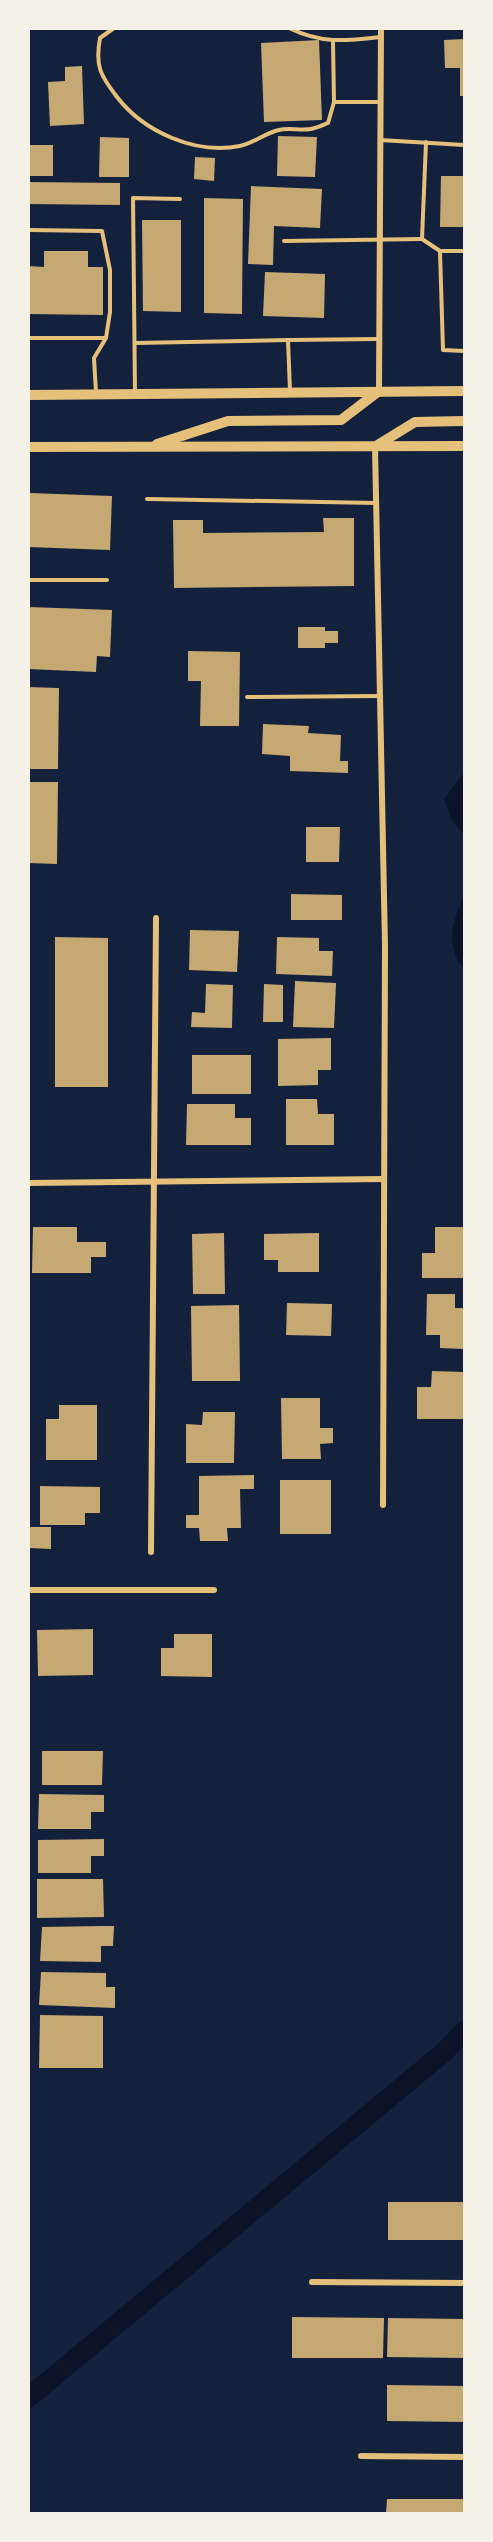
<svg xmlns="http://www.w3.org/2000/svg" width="493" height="2542" font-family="'IBM Plex Sans',sans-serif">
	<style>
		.water { fill: #0b132b }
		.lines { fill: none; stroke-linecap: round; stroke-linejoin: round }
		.canal { stroke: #0b132b; stroke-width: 20 }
		.building { fill: #c6a872 }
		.service { stroke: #e5c07b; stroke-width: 4 }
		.minor { stroke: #e5c07b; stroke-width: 6 }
		.secondary { stroke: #e5c07b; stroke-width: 10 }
	</style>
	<rect width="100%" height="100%" fill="#14213d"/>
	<g class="water">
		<path d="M464 772V835L452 821 444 799Z"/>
		<path d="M464 893V969C443 942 454 922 464 893Z"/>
	</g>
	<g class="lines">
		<path class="canal" d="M28 2398 444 2052 464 2031"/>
	</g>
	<g class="building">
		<path d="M464 39V96H460V68H445L444 40Z"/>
		<path d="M319 40 322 120 264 122 261 43Z"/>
		<path d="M82 66 84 124 50 126 48 82 65 81V67Z"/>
		<path d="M278 136 317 137 315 177 277 176Z"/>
		<path d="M100 137 129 138V177H99Z"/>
		<rect x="28" y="145" width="25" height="31"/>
		<path d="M195 157 215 158 214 181 194 179Z"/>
		<path d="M441 176H464V227H440Z"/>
		<path d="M28 182 120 183V205L28 204Z"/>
		<path d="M251 186 322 189 320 228 274 226 273 265 248 264Z"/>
		<path d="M204 198 243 199 242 314 204 313Z"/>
		<path d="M142 220H181V312L143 311Z"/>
		<path d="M44 251H88V267H103V315L28 314V266L44 267Z"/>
		<path d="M265 272 325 274 324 318 263 316Z"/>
		<path d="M30 493 112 496 110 550 28 547Z"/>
		<path d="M323 518H354V586L174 588 173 520H203V533L324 532Z"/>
		<path d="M29 607 112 610 110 657 97 656 96 672 28 669Z"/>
		<path d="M298 627H325V631H338V643H325V648H298Z"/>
		<path d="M188 651 240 652 239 726H200L201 681H188Z"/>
		<path d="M28 687 59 688 58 769H28Z"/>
		<path d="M263 724 309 726 308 733 341 735 340 761H348V773L290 771V756L262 754Z"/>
		<path d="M28 782H58L57 864 28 863Z"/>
		<path d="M306 827H340L339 862H306Z"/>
		<path d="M291 894 342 895V920H291Z"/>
		<path d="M190 930 239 931 237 972 189 970Z"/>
		<path d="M55 937 108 938V1087H55Z"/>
		<path d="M277 937 319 938V951H333L332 976 276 974Z"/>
		<path d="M295 981 336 983 334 1028 293 1027Z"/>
		<path d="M206 984 233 985 232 1028 191 1027 192 1012 205 1013Z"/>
		<path d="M264 984 283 985V1022H263Z"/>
		<path d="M331 1038V1070H318V1085L278 1086V1039Z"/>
		<rect x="192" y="1055" width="59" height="39"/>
		<path d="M286 1099H317L318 1114H334V1145H286Z"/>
		<path d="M187 1104H235V1118H251V1145H186Z"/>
		<path d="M33 1227H77V1242H106V1257H91V1273H32Z"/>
		<path d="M435 1227H464V1278H422V1253H435Z"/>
		<path d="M224 1233 225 1294H193L192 1234Z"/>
		<path d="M319 1233V1272H278V1260H264V1234Z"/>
		<path d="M427 1294H455V1308H464V1349L440 1348V1335H426Z"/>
		<path d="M287 1303 332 1304 331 1336 286 1335Z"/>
		<path d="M239 1305 240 1381H192L191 1306Z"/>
		<path d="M432 1371 464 1372V1419H417V1387H431Z"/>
		<path d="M281 1398H320V1428H333V1443L320 1444 321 1459H282Z"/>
		<path d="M59 1405H97V1460H46V1419H59Z"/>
		<path d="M203 1412H235L234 1463H186V1424L202 1425Z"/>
		<path d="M254 1475V1489H240L241 1528H227L228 1541H200L199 1528H186V1515H199V1476Z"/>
		<rect x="280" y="1480" width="51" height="54"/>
		<path d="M40 1486 100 1487V1513H85V1525H40Z"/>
		<path d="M28 1527H51V1549L28 1548Z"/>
		<path d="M93 1629V1675L38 1676 37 1630Z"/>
		<path d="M174 1634H212V1677L161 1676V1648H174Z"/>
		<path d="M42 1751H103L102 1785H42Z"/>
		<path d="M39 1794 104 1795V1812H91V1829H38Z"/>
		<path d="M104 1839V1856H91V1873H38V1840Z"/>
		<path d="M37 1879H103L104 1917 37 1918Z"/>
		<path d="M101 1926H114L113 1946H101V1962L40 1961 42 1927Z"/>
		<path d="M41 1972 106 1973V1987H115V2008L39 2005Z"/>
		<path d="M40 2015 103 2016V2068H39Z"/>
		<rect x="388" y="2202" width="76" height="38"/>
		<path d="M292 2317 384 2318 383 2358H292Z"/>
		<path d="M388 2318 464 2319V2358L387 2357Z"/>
		<path d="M387 2385 464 2386V2422L387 2421Z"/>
		<path d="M387 2499H464V2514H386Z"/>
	</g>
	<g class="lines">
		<g class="service">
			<path d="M114 28 100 38C95 66 100 75 117 97 144 132 196 155 240 146 254 143 265 133 279 130 289 127 300 131 311 129 317 128 323 125 328 123L334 102H381"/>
			<path d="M289 28C322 44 345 41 381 37"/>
			<path d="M333 42 334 102"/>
			<path d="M380 140 464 145"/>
			<path d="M426 142 422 239 440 251 443 350 464 351"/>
			<path d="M28 230 102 231 110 270V312L106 338 94 358 96 393"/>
			<path d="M284 241 422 239"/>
			<path d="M440 251H464"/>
			<path d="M28 338H105"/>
			<path d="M135 343 288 340"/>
			<path d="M290 391 288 340 379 339"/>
			<path d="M135 393 133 198 180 199"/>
			<path d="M147 499 376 503"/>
			<path d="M28 580H107"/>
			<path d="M247 697 380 696"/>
		</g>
		<g class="minor">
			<path d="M379 391 381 28"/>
			<path d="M375 447 385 946 383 1505"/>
			<path d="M28 1183 384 1179"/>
			<path d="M151 1552 156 918"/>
			<path d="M28 1590H214"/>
			<path d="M312 2282 464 2283"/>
			<path d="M361 2456 464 2457"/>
		</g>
		<g class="secondary">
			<path d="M28 395 464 391"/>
			<path d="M157 444 228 421 341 420 379 391"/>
			<path d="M376 446 415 422 464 421"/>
			<path d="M28 447 464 446"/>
		</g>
	</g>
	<rect width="493" height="2542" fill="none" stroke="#f6f1e7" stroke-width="60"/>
</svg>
